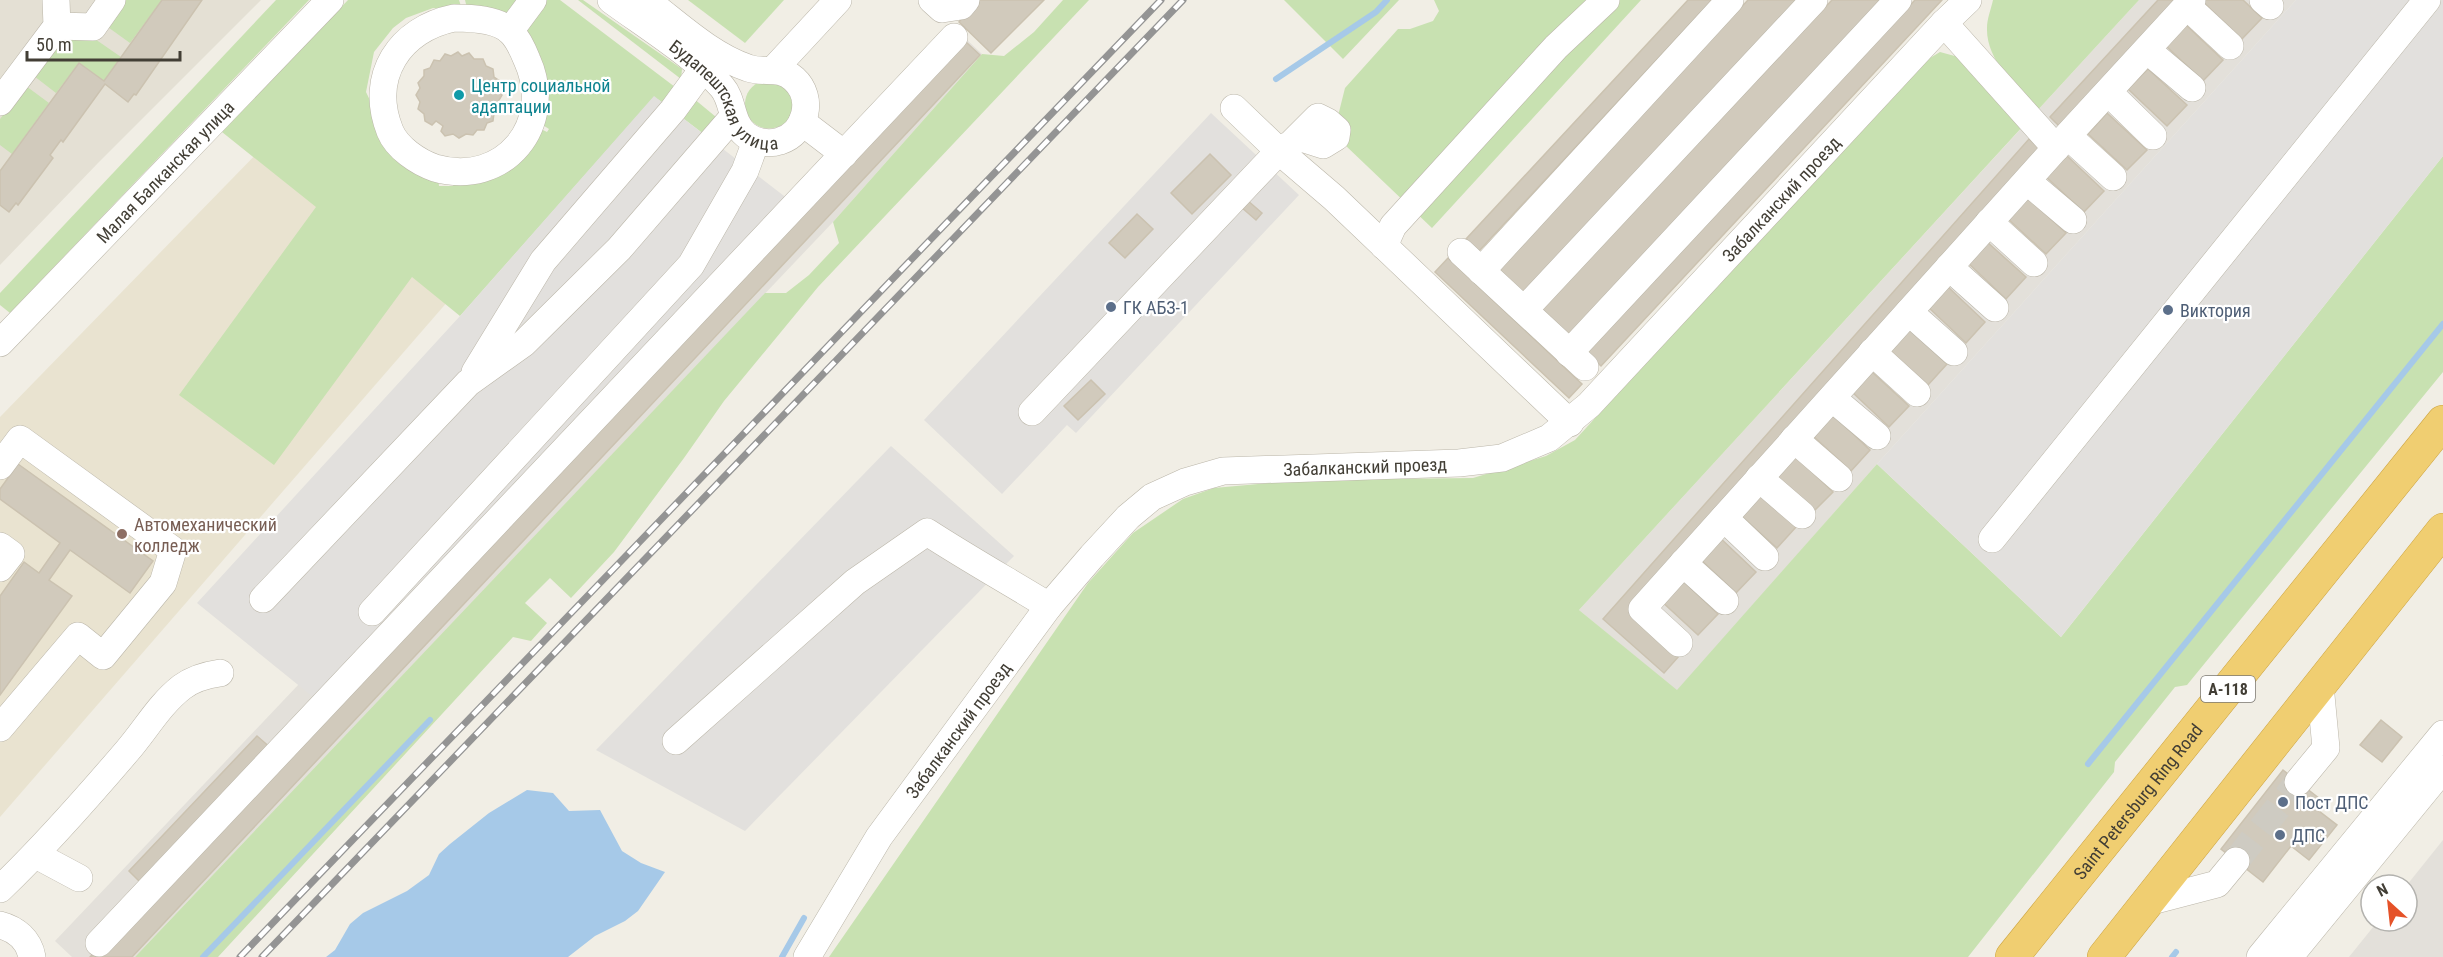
<svg xmlns="http://www.w3.org/2000/svg" width="2443" height="957" font-family="'Roboto Condensed',sans-serif">
	<style>
		.residential { fill: #e4e0d4 }
		.industrial { fill: #e3e0da }
		.education { fill: #e9e3d0 }
		.green { fill: #c8e1b1 }
		.parking { fill: #e2e0dd }
		.water { fill: #a6c9e8 }
		.lines { fill: none; stroke-linecap: round; stroke-linejoin: round }
		.stream { stroke: #a6c9e8; stroke-width: 6 }
		.building { fill: #d1cabc; stroke: #cbc2b0; stroke-width: 1.5 }
		.minor-tunnel { stroke: #cecbc2; stroke-width: 27; stroke-dasharray: 27 14; stroke-linecap: butt }
		.minor-casing { stroke: #bbb6a9; stroke-width: 28 }
		.highway-casing { stroke: #cda442; stroke-width: 34 }
		.minor { stroke: #fff; stroke-width: 27 }
		.highway { stroke: #f0ce71; stroke-width: 33 }
		.rail-casing { stroke: #949494; stroke-width: 7 }
		.rail { stroke: #fff; stroke-width: 4.5; stroke-dasharray: 14; stroke-linecap: butt }
		.culture-dot { fill: #0f9aa8; stroke: #fff; stroke-width: 2 }
		.service-dot { fill: #5c6f8a; stroke: #fff; stroke-width: 2 }
		.education-dot { fill: #8d6e63; stroke: #fff; stroke-width: 2 }
		.labels { text-anchor: middle; dominant-baseline: central; stroke-width: 4.5; stroke-linejoin: round; paint-order: stroke }
		.shield { fill: #fff; stroke: #7b7872; stroke-width: 1.5 }
		.shield-label { font-size: 16px; font-weight: bold; fill: #423e35 }
		.culture-label { font-size: 18px; fill: #0d838f; stroke: #fff; text-anchor: start }
		.street-label { font-size: 18px; fill: #423e35; stroke: #fff }
		.service-label { font-size: 18px; fill: #4e5e75; stroke: #fff; text-anchor: start }
		.education-label { font-size: 18px; fill: #785e54; stroke: #fff; text-anchor: start }
	</style>
	<rect width="100%" height="100%" fill="#f1eee5"/>
	<path class="residential" d="M0 0H261L98 163 0 265Z"/>
	<g class="industrial">
		<path d="M2139 0H2296L1877 464 1677 691 1579 610Z"/>
		<path d="M952 26 982 54 833 222 135 957H72L55 941 299 684 318 700Z"/>
		<path d="M2443 840V957H2349L2378 921H2407V885Z"/>
	</g>
	<path class="education" d="M301 108 495 247 0 817V417Z"/>
	<g class="green">
		<path d="M123 0H162L130 43 105 25Z"/>
		<path d="M276 0H309L10 313 0 305V293Z"/>
		<path d="M348 0H459L463 12 433 8 406 18 393 28 374 52 366 92 376 113 438 178 439 186H453L456 179 537 127 547 132 549 129 538 122 526 28 544 0H560L675 87 665 104 654 97 460 316 412 277 274 465 179 395 316 207 222 132Z"/>
		<path d="M465 0H522L509 14 468 12Z"/>
		<path d="M578 0H583L682 69 681 79Z"/>
		<path d="M688 0H784L745 43Z"/>
		<path d="M1063 0H1089L818 287 724 401 684 458 614 552 571 598 550 578 525 603 547 623 531 641 513 637 218 957H135L765 293H786L809 275 839 243 833 222 982 54 1004 56 1034 32Z"/>
		<path d="M1284 0H1399L1343 59Z"/>
		<path d="M1434 0H1641L1432 228 1345 145 1336 124 1345 88 1398 29H1410L1433 21 1439 11Z"/>
		<path d="M1993 0H2139L2036 112C2017 88 1986 60 1987 28 1987 19 1991 9 1993 0Z"/>
		<path d="M70 39H95L121 57 104 81 79 63 56 93 34 76 58 44Z"/>
		<path d="M1940 52 1962 58 2024 125 1579 610 1677 690 1877 464 2061 637 2443 156V372L2187 685 2175 687 2115 762 2114 772 1968 957H829L1088 583 1133 533 1183 499 1214 488 1304 480 1473 478 1546 456 1575 440 1920 64Z"/>
		<path d="M773 78 794 93 791 119C750 153 721 85 773 78Z"/>
		<path d="M26 86 49 103 12 154 0 145V119Z"/>
		<path d="M693 98 716 117 709 138 680 116Z"/>
	</g>
	<g class="parking">
		<path d="M2296 0H2443V156L2061 637 1877 464Z"/>
		<path d="M654 96 788 199 318 701 197 603 460 316Z"/>
		<path d="M1211 113 1299 195 1076 433 1067 425 1002 494 924 420Z"/>
		<path d="M891 446 1014 556 745 831 596 750Z"/>
	</g>
	<path class="water" d="M527 790 553 793 569 811 600 810 622 851 641 863 665 872 638 911 625 921 595 936 568 957H326L335 950 350 924 363 913 407 891 429 875 439 854 450 844 489 813Z"/>
	<g class="lines">
		<g class="stream">
			<path d="M1276 79 1376 12 1387 0"/>
			<path d="M2088 764 2443 324"/>
			<path d="M203 957 430 720"/>
			<path d="M782 957 804 918"/>
			<path d="M2172 957 2176 952"/>
		</g>
	</g>
	<g class="building">
		<path d="M162 0H202L136 95 134 94 128 102 105 84 63 142 61 140 50 155 53 158 18 205 16 203 9 212 0 205V171L79 63 104 81Z"/>
		<path d="M977 0H1044L991 53 959 22Z"/>
		<path d="M1688 0H1712L1479 251 1466 239Z"/>
		<path d="M1748 0H1798L1526 295 1497 268Z"/>
		<path d="M1832 0H1884L1569 335 1542 309Z"/>
		<path d="M1915 0H1942L1601 366 1587 353Z"/>
		<path d="M2158 0H2175L2059 126 2050 117Z"/>
		<path d="M2205 0H2243L2262 18 2242 39 2203 2Z"/>
		<path d="M2184 23 2223 60 2203 81 2164 44Z"/>
		<path d="M966 42 980 55 132 957H90L648 379Z"/>
		<path d="M458 52 462 56 469 53 474 59H483L486 66 493 69 494 77 500 81 498 90 502 95 498 102 499 109 494 113 493 121 487 123 484 130H477L473 135 466 134 459 138 453 134 445 136 441 131 443 126 436 121 432 125 425 121 424 114 418 109 420 102 416 95 420 88 418 83 424 76V70L430 68 434 60 440 61 445 54 451 56Z"/>
		<path d="M2148 69 2187 105 2167 126 2128 89Z"/>
		<path d="M2107 113 2147 150 2127 170 2088 134Z"/>
		<path d="M2029 139 2041 150 1631 613 1679 656 1664 673 1603 619Z"/>
		<path d="M1210 154 1231 175 1192 214 1171 193Z"/>
		<path d="M2065 154 2104 191 2084 212 2045 176Z"/>
		<path d="M2027 197 2066 233 2046 254 2007 218Z"/>
		<path d="M1247 200 1262 213 1256 220 1241 207Z"/>
		<path d="M1137 214 1153 229 1125 258 1109 243Z"/>
		<path d="M1986 241 2026 277 2006 299 1967 262Z"/>
		<path d="M1448 258 1582 384 1569 398 1435 272Z"/>
		<path d="M1946 285 1985 322 1966 343 1927 306Z"/>
		<path d="M1908 328 1947 364 1928 385 1888 349Z"/>
		<path d="M1870 370 1909 406 1889 427 1850 390Z"/>
		<path d="M1091 380 1105 394 1078 420 1064 406Z"/>
		<path d="M1831 413 1870 450 1851 471 1811 434Z"/>
		<path d="M1794 455 1833 492 1813 512 1774 476Z"/>
		<path d="M18 464 153 561 130 593 70 550 49 580 72 596 0 695V596L24 562 39 573 60 543 0 499V489Z"/>
		<path d="M1757 491 1796 527 1777 548 1737 512Z"/>
		<path d="M1717 535 1756 572 1736 593 1697 556Z"/>
		<path d="M1679 577 1718 614 1698 635 1659 599Z"/>
		<path d="M2381 720 2402 737 2382 762 2360 745Z"/>
		<path d="M257 736 272 749 143 885 129 871Z"/>
		<path d="M2283 770 2325 803 2319 811 2337 825 2309 860 2291 846 2263 882 2221 849Z"/>
	</g>
	<g class="lines">
		<path class="minor-tunnel" d="M2236 861 2298 782"/>
		<defs>
			<g id="minor">
				<path id="s1" d="M611 0C645 25 695 56 722 87 734 101 730 122 746 135 755 142 768 145 780 141 806 133 815 98 794 79 779 65 764 74 748 68 710 55 678 24 646 0"/>
				<path d="M932 0 942 9 961 6 966 0"/>
				<path d="M2263 0 2270 6"/>
				<path d="M2187 6 2230 46"/>
				<path d="M454 18C471 18 498 19 511 32 518 39 523 50 527 60 556 124 504 188 435 168 418 162 397 148 390 131 368 76 400 29 454 18Z"/>
				<path d="M1944 23 2056 148 2192 0"/>
				<path d="M57 26 93 27 112 0"/>
				<path d="M510 31 533 0"/>
				<path d="M2147 50 2192 88"/>
				<path d="M774 69 838 0"/>
				<path d="M2108 92 2153 136"/>
				<path d="M0 102 57 26 56 0"/>
				<path d="M1234 108 1279 151 1334 198 1570 423"/>
				<path d="M802 122 844 154"/>
				<path d="M2068 136 2113 177"/>
				<path d="M2027 181 2073 220"/>
				<path d="M1989 222 2034 263"/>
				<path d="M1384 246 1393 226 1556 47 1606 0"/>
				<path d="M1461 252 1585 367"/>
				<path d="M1949 267 1995 308"/>
				<path d="M1481 271 1730 0"/>
				<path d="M1524 310 1814 0"/>
				<path d="M1909 312 1954 352"/>
				<path id="s2" d="M0 343 330 0"/>
				<path d="M1872 352 1917 393"/>
				<path d="M1569 353 1898 0"/>
				<path d="M475 372 543 261 673 110 703 69"/>
				<path d="M1832 398 1877 436"/>
				<path d="M1032 412 1279 151 1291 144 1318 117 1328 122 1337 130 1336 137 1323 145 1298 137"/>
				<path d="M1794 439 1839 478"/>
				<path d="M0 466 20 439 173 550 163 583 103 656 78 636 0 728"/>
				<path d="M1759 478 1802 515"/>
				<path d="M1724 518 1765 557"/>
				<path d="M1992 539 2427 0"/>
				<path d="M0 546 11 554 0 568"/>
				<path d="M1683 563 1725 601"/>
				<path d="M263 599 468 383 524 343 619 249 733 117"/>
				<path d="M372 612 691 265 745 171 756 141"/>
				<path d="M1679 643 1642 609 2056 148"/>
				<path d="M676 741 855 582 927 532C967 558 1008 581 1049 606"/>
				<path d="M2298 782 2326 748 2320 685"/>
				<path d="M36 855 79 878"/>
				<path d="M0 889C45 846 87 798 128 750 146 729 160 704 182 687 194 678 206 675 220 673"/>
				<path d="M2148 902 2217 884 2236 861"/>
				<path d="M0 925C16 929 29 940 32 957"/>
				<path d="M99 943 954 37"/>
				<path id="s3" d="M807 957 879 837 1049 606 1092 556 1128 517 1152 497 1185 482 1223 471 1459 463 1502 458 1549 438 1589 405 1944 23 1968 0"/>
				<path d="M2260 957 2443 734"/>
				<path d="M2289 957 2443 769"/>
			</g>
			<g id="highway">
				<path id="s4" d="M2012 957 2443 422"/>
				<path d="M2104 957 2443 530"/>
			</g>
		</defs>
		<use href="#minor" class="minor-casing"/>
		<use href="#highway" class="highway-casing"/>
		<use href="#minor" class="minor"/>
		<use href="#highway" class="highway"/>
		<defs>
			<g id="rail">
				<path d="M240 957 1161 0"/>
				<path d="M262 957 1183 0"/>
			</g>
		</defs>
		<use href="#rail" class="rail-casing"/>
		<use href="#rail" class="rail"/>
	</g>
	<circle class="culture-dot" cx="459" cy="95" r="6"/>
	<g class="service-dot">
		<circle cx="1111" cy="307" r="6"/>
		<circle cx="2168" cy="310" r="6"/>
		<circle cx="2283" cy="802" r="6"/>
		<circle cx="2280" cy="835" r="6"/>
	</g>
	<circle class="education-dot" cx="122" cy="534" r="6"/>
	<g class="labels">
		<rect class="shield" x="2201" y="676" width="54" height="26" rx="4.5"/>
		<g class="shield-label">
			<text x="2228" y="689">А-118</text>
		</g>
		<g class="culture-label">
			<text x="471" y="85">Центр социальной<tspan x="471" dy="21">адаптации</tspan></text>
		</g>
		<g class="street-label">
			<text stroke="none"><textPath href="#s1" startOffset="152">Будапештская улица</textPath></text>
			<text stroke="none"><textPath href="#s2" startOffset="238">Малая Балканская улица</textPath></text>
			<text stroke="none"><textPath href="#s3" startOffset="1317">Забалканский проезд</textPath></text>
			<text stroke="none"><textPath href="#s3" startOffset="795">Забалканский проезд</textPath></text>
			<text stroke="none"><textPath href="#s3" startOffset="273">Забалканский проезд</textPath></text>
			<text stroke="none"><textPath href="#s4" startOffset="200">Saint Petersburg Ring Road</textPath></text>
		</g>
		<g class="service-label">
			<text x="1123" y="307">ГК АБЗ-1</text>
			<text x="2180" y="310">Виктория</text>
			<text x="2295" y="802">Пост ДПС</text>
			<text x="2292" y="835">ДПС</text>
		</g>
		<g class="education-label">
			<text x="134" y="524">Автомеханический<tspan x="134" dy="21">колледж</tspan></text>
		</g>
	</g>
	<g transform="translate(2389 903) rotate(333)"><circle r="28" fill="#ffffff" stroke="#b3b2ae" stroke-width="1.5"/>
	<path d="M0-4.5L10 22L0 15L-10 22Z" fill="#e55228"/>
	<text y="-9" font-size="16" font-weight="bold" text-anchor="middle" fill="#423e35">N</text>
	</g>
	<path d="M27 51v9h153v-9" fill="none" stroke="#423e35" stroke-width="3"/>
	<text x="36" y="51" font-size="18" fill="#423e35" stroke="#ffffff" stroke-width="4.5" paint-order="stroke">50 m</text>
</svg>
